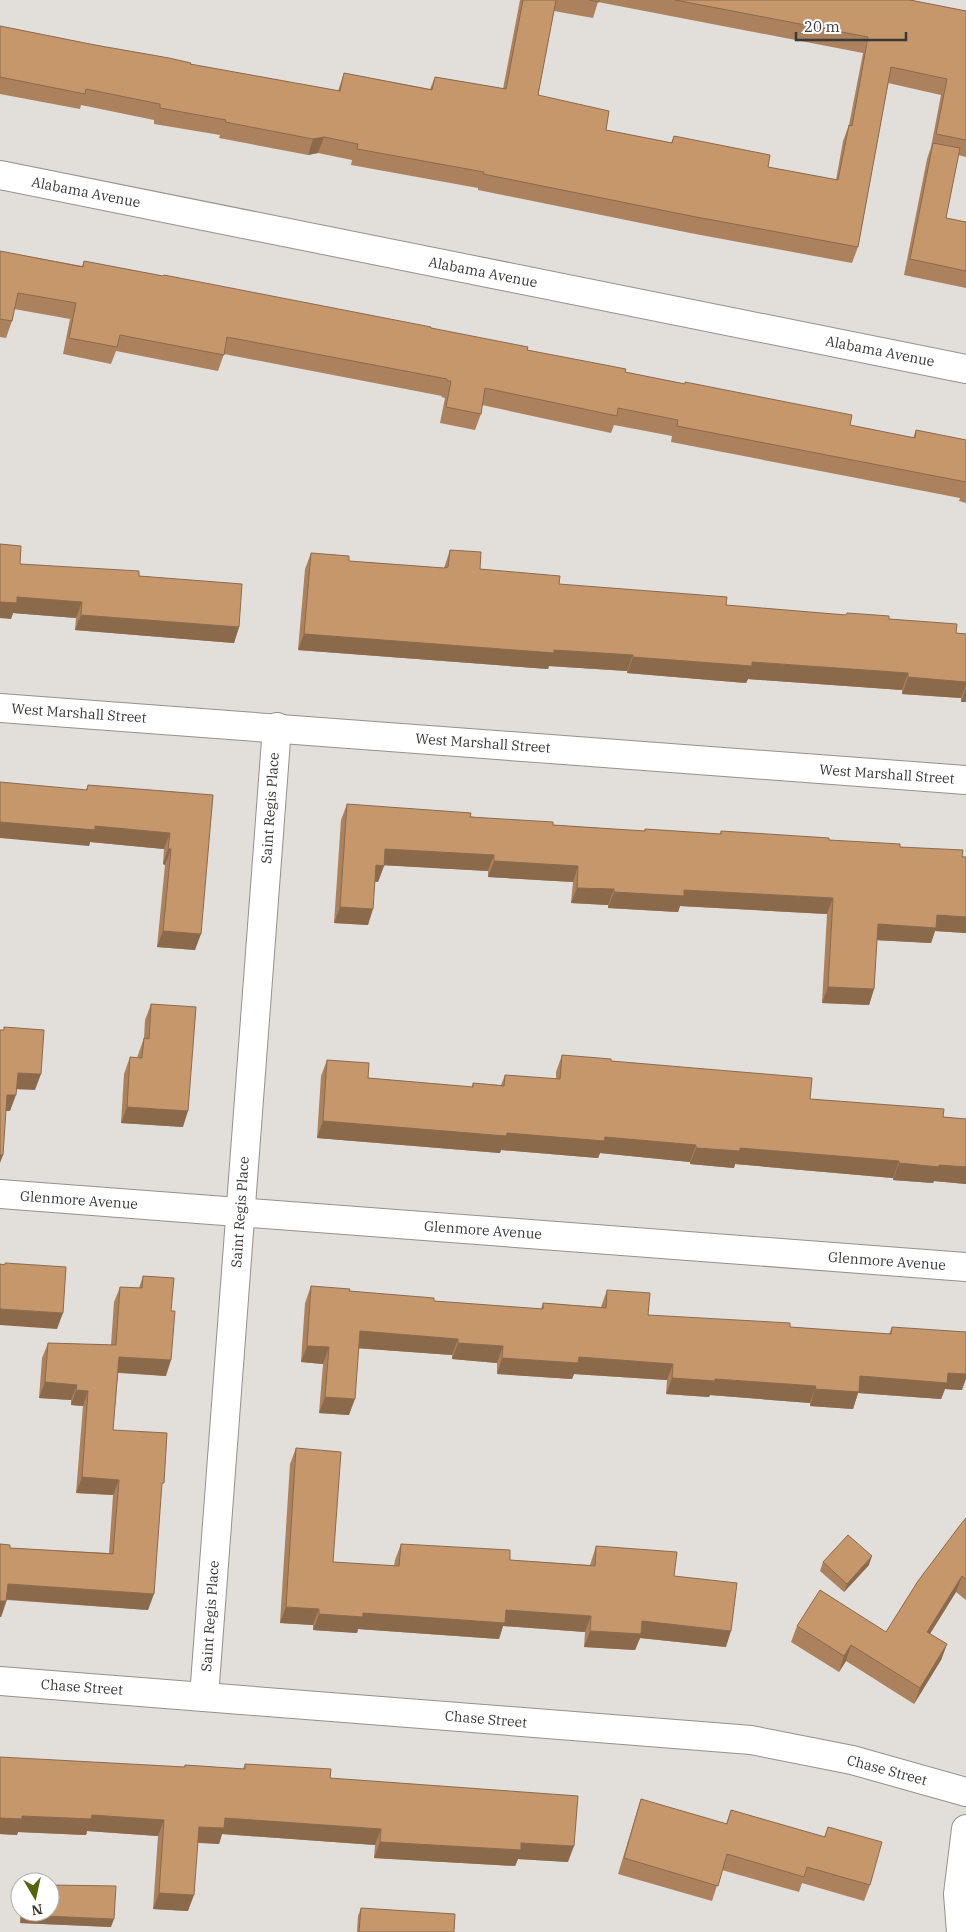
<svg xmlns="http://www.w3.org/2000/svg" width="966" height="1932" font-family="'IBM Plex Serif',serif">
	<style>
		.lines { fill: none; stroke-linecap: round; stroke-linejoin: round }
		.minor-casing { stroke: #94908c; stroke-width: 30 }
		.minor { stroke: #fff; stroke-width: 28 }
		.wall { fill: #ab825d; fill-rule: evenodd }
		.shaded-wall { fill: #8b6a4c }
		.building { fill: #c7976c; stroke: #8b6a4c }
		.labels { text-anchor: middle; dominant-baseline: central; stroke-width: 5; stroke-linejoin: round; paint-order: stroke }
		.street-label { font-size: 14px; fill: #3a3937; stroke: #fff }
	</style>
	<rect width="100%" height="100%" fill="#e2deda"/>
	<g class="lines">
		<defs>
			<g id="minor">
				<path d="M0 175 966 369"/>
				<path d="M0 708 966 780"/>
				<path d="M0 1194 966 1267"/>
				<path d="M0 1681 751 1740 852 1760 966 1792"/>
				<path d="M204 1697 277 727"/>
				<path d="M961 1932 958 1894 966 1829"/>
			</g>
		</defs>
		<use href="#minor" class="minor-casing"/>
		<use href="#minor" class="minor"/>
	</g>
	<g class="wall">
		<path d="M520 0H910L966 11V157L958 155 946 218 966 222V288L904 275 927 159 931 147 941 95 888 83 858 247 852 263 690 233 478 190V188L351 165 352 160 318 153 308 155 219 138 220 135 154 124V120L81 105 80 109 0 94V26L190 64 338 91 344 73 430 89 435 77 503 89ZM598 2 863 53 849 125 843 141 836 180 768 167 674 136 671 143 606 130 538 95 554 11 593 18Z"/>
		<path d="M0 251 82 266 84 261 431 328 625 372 685 384V382L850 425 913 438 916 430 966 440V503L959 501 960 498 671 442 672 436 614 425 611 433 482 405 481 414 475 430 440 423 445 398 441 397 442 396 224 354 218 371 116 351 111 364 63 354 70 319 14 309 12 321 6 338 0 337Z"/>
		<path d="M450 550 480 569 559 584 726 605 889 619 956 633 966 634V702H961V698L902 694V690L748 679 746 683 627 673V671L549 666 548 669 298 650 305 569 311 553 349 561 444 568Z"/>
		<path d="M20 564 139 576 239 627 234 643 75 630 76 618 13 613 11 619Z"/>
		<path d="M88 785 213 795 195 950 157 947 165 865 163 864 164 849 90 842 89 846 86 790Z"/>
		<path d="M347 804 553 825 644 831 645 829 720 834 721 831 829 840 900 847 966 857V933L935 931 931 943 877 940 874 989 869 1005 822 1003 827 914 680 906 678 912 608 908V905L571 903 573 882 488 877V871L384 865 378 882 375 881 368 925 334 923 341 820Z"/>
		<path d="M151 1004 183 1127 121 1123 124 1074 130 1057 137 1058 138 1055 144 1038 145 1020Z"/>
		<path d="M562 1055 611 1061 810 1099 943 1117 966 1119V1184L934 1181 933 1183 893 1180V1178L735 1164 734 1168 690 1164V1162L600 1153 598 1158 501 1150 500 1153 317 1138 321 1076 327 1060 368 1078 472 1087 473 1083 501 1085 505 1075 556 1079V1072Z"/>
		<path d="M143 1276 166 1376 118 1373 113 1430 161 1490 148 1610 7 1600 1 1617H0V1544L10 1548 109 1553 113 1495 76 1493 83 1406 71 1405V1400L39 1398 42 1358 48 1343 111 1345 114 1302 120 1287 139 1288Z"/>
		<path d="M311 1286 434 1301 541 1309 543 1303 601 1307 607 1290 648 1315 790 1327 889 1334 892 1327 962 1390 945 1389 941 1399 858 1393 853 1409 810 1406V1403L710 1395 709 1397 666 1394 667 1380 574 1374 572 1379 497 1374V1363L452 1359V1355L358 1348 349 1415 319 1413 323 1364 301 1362 305 1303Z"/>
		<path d="M296 1448 333 1562 394 1566 395 1560 401 1544 510 1560 590 1565 591 1562 596 1546 674 1576 726 1647 640 1638 635 1650 584 1647 585 1632 503 1626 499 1639 358 1629 357 1633 313 1630V1625L280 1623 290 1464Z"/>
		<path d="M966 1518V1600L956 1592 930 1634 947 1644 941 1660 914 1704 846 1661 839 1672 791 1642 797 1626 886 1632Z"/>
		<path d="M823 1562 869 1565 844 1592 820 1571Z"/>
		<path d="M245 1764 330 1778 568 1862 518 1859 515 1866 374 1858 375 1845 222 1834 219 1844 197 1843 188 1911 153 1909 158 1836 87 1831 86 1835 18 1832 17 1835 0 1834 184 1767 185 1765 243 1769Z"/>
		<path d="M641 1799 726 1824 731 1810 824 1837 828 1827 870 1885 864 1901 802 1883 799 1892 722 1870 712 1901 618 1874 636 1815Z"/>
		<path d="M361 1908 454 1932H357L358 1916Z"/>
		<path d="M20 1912H50L111 1927 20 1923Z"/>
	</g>
	<g class="shaded-wall">
		<path d="M324 137 318 153 308 155 313 139Z"/>
		<path d="M17 597 82 602 76 618 13 613 11 619 0 618V602Z"/>
		<path d="M81 615 239 627 234 643 75 630Z"/>
		<path d="M304 634 633 655 627 671 549 666 548 669 298 650Z"/>
		<path d="M633 657 752 662 908 673 902 690 748 679 746 683 627 673Z"/>
		<path d="M908 677 966 682V685L961 698 902 694Z"/>
		<path d="M966 688V702H961Z"/>
		<path d="M0 822 95 826 170 833 164 849 90 842 89 846 0 838Z"/>
		<path d="M168 849H171L165 865 163 864Z"/>
		<path d="M385 849 494 855 488 871 379 865Z"/>
		<path d="M494 861 578 866 573 882 488 877Z"/>
		<path d="M376 865 384 866 378 882 370 881Z"/>
		<path d="M577 888 614 889 608 905 571 903Z"/>
		<path d="M684 890 833 898 827 914 680 906 678 912 608 908 614 892Z"/>
		<path d="M340 907 373 909 368 925 334 923Z"/>
		<path d="M937 915 966 917V933L935 931 931 943 873 940 878 924Z"/>
		<path d="M163 931 201 934 195 950 157 947Z"/>
		<path d="M828 987 874 989 869 1005 822 1003Z"/>
		<path d="M18 1073 41 1074 35 1090 12 1089Z"/>
		<path d="M7 1095H16L10 1111H1Z"/>
		<path d="M127 1107 188 1111 183 1127 121 1123Z"/>
		<path d="M323 1121 507 1133 605 1137 696 1145 690 1162 600 1153 598 1158 501 1150 500 1153 317 1138Z"/>
		<path d="M696 1148H740L899 1161 893 1178 735 1164 734 1168 690 1164Z"/>
		<path d="M0 1155H3L0 1163Z"/>
		<path d="M899 1163 939 1165 966 1167V1184L934 1181 933 1183 893 1180Z"/>
		<path d="M0 1309 63 1313 57 1329 0 1325Z"/>
		<path d="M360 1331 458 1339 452 1355 354 1348Z"/>
		<path d="M458 1343 503 1346 497 1363 452 1359Z"/>
		<path d="M307 1346 329 1347 323 1364 301 1362Z"/>
		<path d="M119 1357 171 1360 166 1376 113 1372Z"/>
		<path d="M579 1357 673 1364 667 1380 574 1374 572 1379 497 1374 502 1358Z"/>
		<path d="M948 1373 966 1374V1379L962 1390 945 1389 941 1399 858 1393 853 1409 810 1406 815 1389 860 1376Z"/>
		<path d="M672 1378 715 1379 816 1386 810 1403 710 1395 709 1397 666 1394Z"/>
		<path d="M45 1382 77 1385 71 1400 39 1398Z"/>
		<path d="M76 1390 88 1391 83 1406 71 1405Z"/>
		<path d="M325 1397 355 1399 349 1415 319 1413Z"/>
		<path d="M82 1477 119 1480 113 1495 76 1493Z"/>
		<path d="M872 1556 869 1565 844 1592 847 1584Z"/>
		<path d="M962 1576 956 1592 921 1648 927 1632Z"/>
		<path d="M8 1584 154 1594 148 1610 2 1599Z"/>
		<path d="M0 1601H6L1 1617H0Z"/>
		<path d="M286 1607 319 1609 313 1625 280 1623Z"/>
		<path d="M506 1610 591 1616 585 1632 503 1626 499 1639 358 1629 357 1633 313 1630 319 1614Z"/>
		<path d="M642 1621 731 1631 726 1647 640 1638 635 1650 584 1647 590 1631Z"/>
		<path d="M947 1644 941 1660 914 1704 920 1688Z"/>
		<path d="M851 1645 846 1661 839 1672 844 1656Z"/>
		<path d="M92 1815 164 1820 158 1836 87 1831 86 1835 18 1832 17 1835 0 1834V1818L22 1816Z"/>
		<path d="M225 1818 381 1829 375 1845 222 1834 219 1844 193 1842 199 1827Z"/>
		<path d="M380 1842 521 1843 574 1846 568 1862 518 1859 515 1866 374 1858Z"/>
		<path d="M159 1893 194 1895 188 1911 153 1909Z"/>
		<path d="M23 1915 114 1919 111 1927 20 1923Z"/>
	</g>
	<g class="building">
		<path d="M523 0H556L538 95 609 111 606 130 672 143 674 136 770 155 768 167 838 180 849 125 852 126 868 37 675 0H910L966 11V140L936 134 947 79 891 67 858 247 696 217 483 174 484 172 357 149 358 144 324 137 313 139 225 122 226 120 160 108V104L86 89 85 94 0 77V26L95 45 169 58 191 63 190 64 340 91 344 73 432 90 435 77 506 89Z"/>
		<path d="M589 0H599V2Z"/>
		<path d="M933 143 960 148 946 218 966 222V271L910 259Z"/>
		<path d="M0 251 83 267 84 261 163 276 164 275 431 327V328L528 347 527 350 626 369 625 372 685 384V382L852 415 850 425 915 438 916 430 966 440V482L677 426 678 420 618 408 617 416 485 388 481 414 446 407 451 381H447V379L227 337 224 355 120 335 117 347 69 338 76 303 18 293 12 321 0 319Z"/>
		<path d="M0 544 21 546 20 564 139 571V576L242 584 239 627 81 615 82 602 17 597V603L0 602Z"/>
		<path d="M450 550 481 552 480 569 560 576 559 584 727 597 726 605 846 615 847 613 889 616V619L957 624 956 633 966 634V682L908 677V673L752 662V666L633 657V655L554 650V653L304 634 311 553 349 556V561L444 568 448 567Z"/>
		<path d="M0 782 87 790 88 785 213 795 201 934 163 931 171 849H168L170 833 95 826V830L0 822Z"/>
		<path d="M347 804 471 813 470 817 553 822V825L645 831V829L721 834V831L829 838V840L900 844V847L963 850 962 857H966V917L937 915 936 928 878 924 874 989 828 987 833 898 684 890V896L614 892V889L577 888 578 866 494 861V855L385 849 384 866 376 865 373 909 340 907Z"/>
		<path d="M151 1004 196 1007 188 1111 127 1107 130 1057 142 1058 144 1038 149 1039Z"/>
		<path d="M4 1027 44 1030 41 1074 18 1073 16 1095H7L3 1155H0V1030H4Z"/>
		<path d="M562 1055 611 1059V1061L812 1078 810 1099 944 1109 943 1117 966 1119V1167L939 1165V1167L899 1163V1161L740 1148V1151L696 1148V1145L605 1137 604 1141 507 1133 506 1136 323 1121 327 1060 369 1063 368 1078 473 1087V1083L504 1086 505 1075 560 1079Z"/>
		<path d="M5 1263 66 1267 63 1313 0 1309V1264L5 1265Z"/>
		<path d="M143 1276 174 1278 171 1311H175L171 1360 119 1357 113 1430 167 1433 164 1483H162L154 1594 8 1584 6 1601H0V1544L10 1545V1548L113 1554 119 1480 82 1477 88 1391 76 1390 77 1385 45 1382 48 1343 116 1345 120 1287 142 1288Z"/>
		<path d="M311 1286 350 1289 349 1291 434 1298V1301L543 1309V1303L606 1308 607 1290 650 1293 648 1315 790 1323V1327L891 1334 892 1327 966 1332V1374L948 1373 947 1383 860 1376 859 1392 815 1389 816 1386 715 1379V1381L672 1378 673 1364 579 1357 578 1363 502 1358 503 1346 458 1343V1339L360 1331 355 1399 325 1397 329 1347 307 1346Z"/>
		<path d="M296 1448 341 1452 333 1562 399 1566 401 1544 510 1550V1560L595 1566 596 1546 677 1552 674 1576 737 1583 731 1631 642 1621 641 1634 590 1631 591 1616 506 1610 505 1623 363 1613V1617L319 1614V1609L286 1607Z"/>
		<path d="M966 1518V1579L962 1576 927 1632 947 1644 920 1688 851 1645 844 1656 797 1626 820 1590 886 1632 918 1581 961 1524Z"/>
		<path d="M848 1535 872 1556 847 1584 823 1562Z"/>
		<path d="M0 1757 185 1767V1765L245 1769V1764L331 1769 330 1778 578 1796 574 1846 521 1843V1850L380 1842 381 1829 225 1818 224 1828 199 1827 194 1895 159 1893 164 1820 92 1815 91 1819 22 1816V1819L0 1818Z"/>
		<path d="M641 1799 727 1824 731 1810 825 1837 828 1827 882 1842 870 1885 807 1867 804 1877 727 1854 718 1886 624 1858Z"/>
		<path d="M50 1885 116 1886 114 1919 23 1915V1912H50Z"/>
		<path d="M361 1908 455 1914 454 1932H359Z"/>
	</g>
	<g class="labels">
		<g class="street-label">
			<text transform="translate(86 192) rotate(11)">Alabama Avenue</text>
			<text transform="translate(483 272) rotate(11)">Alabama Avenue</text>
			<text transform="translate(880 351) rotate(11)">Alabama Avenue</text>
			<text transform="translate(79 713) rotate(4)">West Marshall Street</text>
			<text transform="translate(483 743) rotate(4)">West Marshall Street</text>
			<text transform="translate(887 774) rotate(4)">West Marshall Street</text>
			<text transform="translate(270 808) rotate(-86)">Saint Regis Place</text>
			<text transform="translate(79 1200) rotate(4)">Glenmore Avenue</text>
			<text transform="translate(240 1212) rotate(-86)">Saint Regis Place</text>
			<text transform="translate(483 1230) rotate(4)">Glenmore Avenue</text>
			<text transform="translate(887 1261) rotate(4)">Glenmore Avenue</text>
			<text transform="translate(210 1616) rotate(-86)">Saint Regis Place</text>
			<text transform="translate(82 1687) rotate(4)">Chase Street</text>
			<text transform="translate(486 1719) rotate(5)">Chase Street</text>
			<text transform="translate(887 1770) rotate(15)">Chase Street</text>
		</g>
	</g>
	<g transform="translate(35 1897) rotate(171)"><circle r="24" fill="#ffffff" stroke="#b0b0af"/>
	<path d="M0-4L9 19L0 12L-9 19Z" fill="#54650c"/>
	<text y="-8" font-size="14" font-weight="bold" text-anchor="middle" fill="#3a3937">N</text>
	</g>
	<path d="M796 32v8h110v-8" fill="none" stroke="#3a3937" stroke-width="2.5"/>
	<text x="804" y="32" font-size="15" fill="#3a3937" stroke="#ffffff" stroke-width="4" paint-order="stroke">20 m</text>
</svg>
